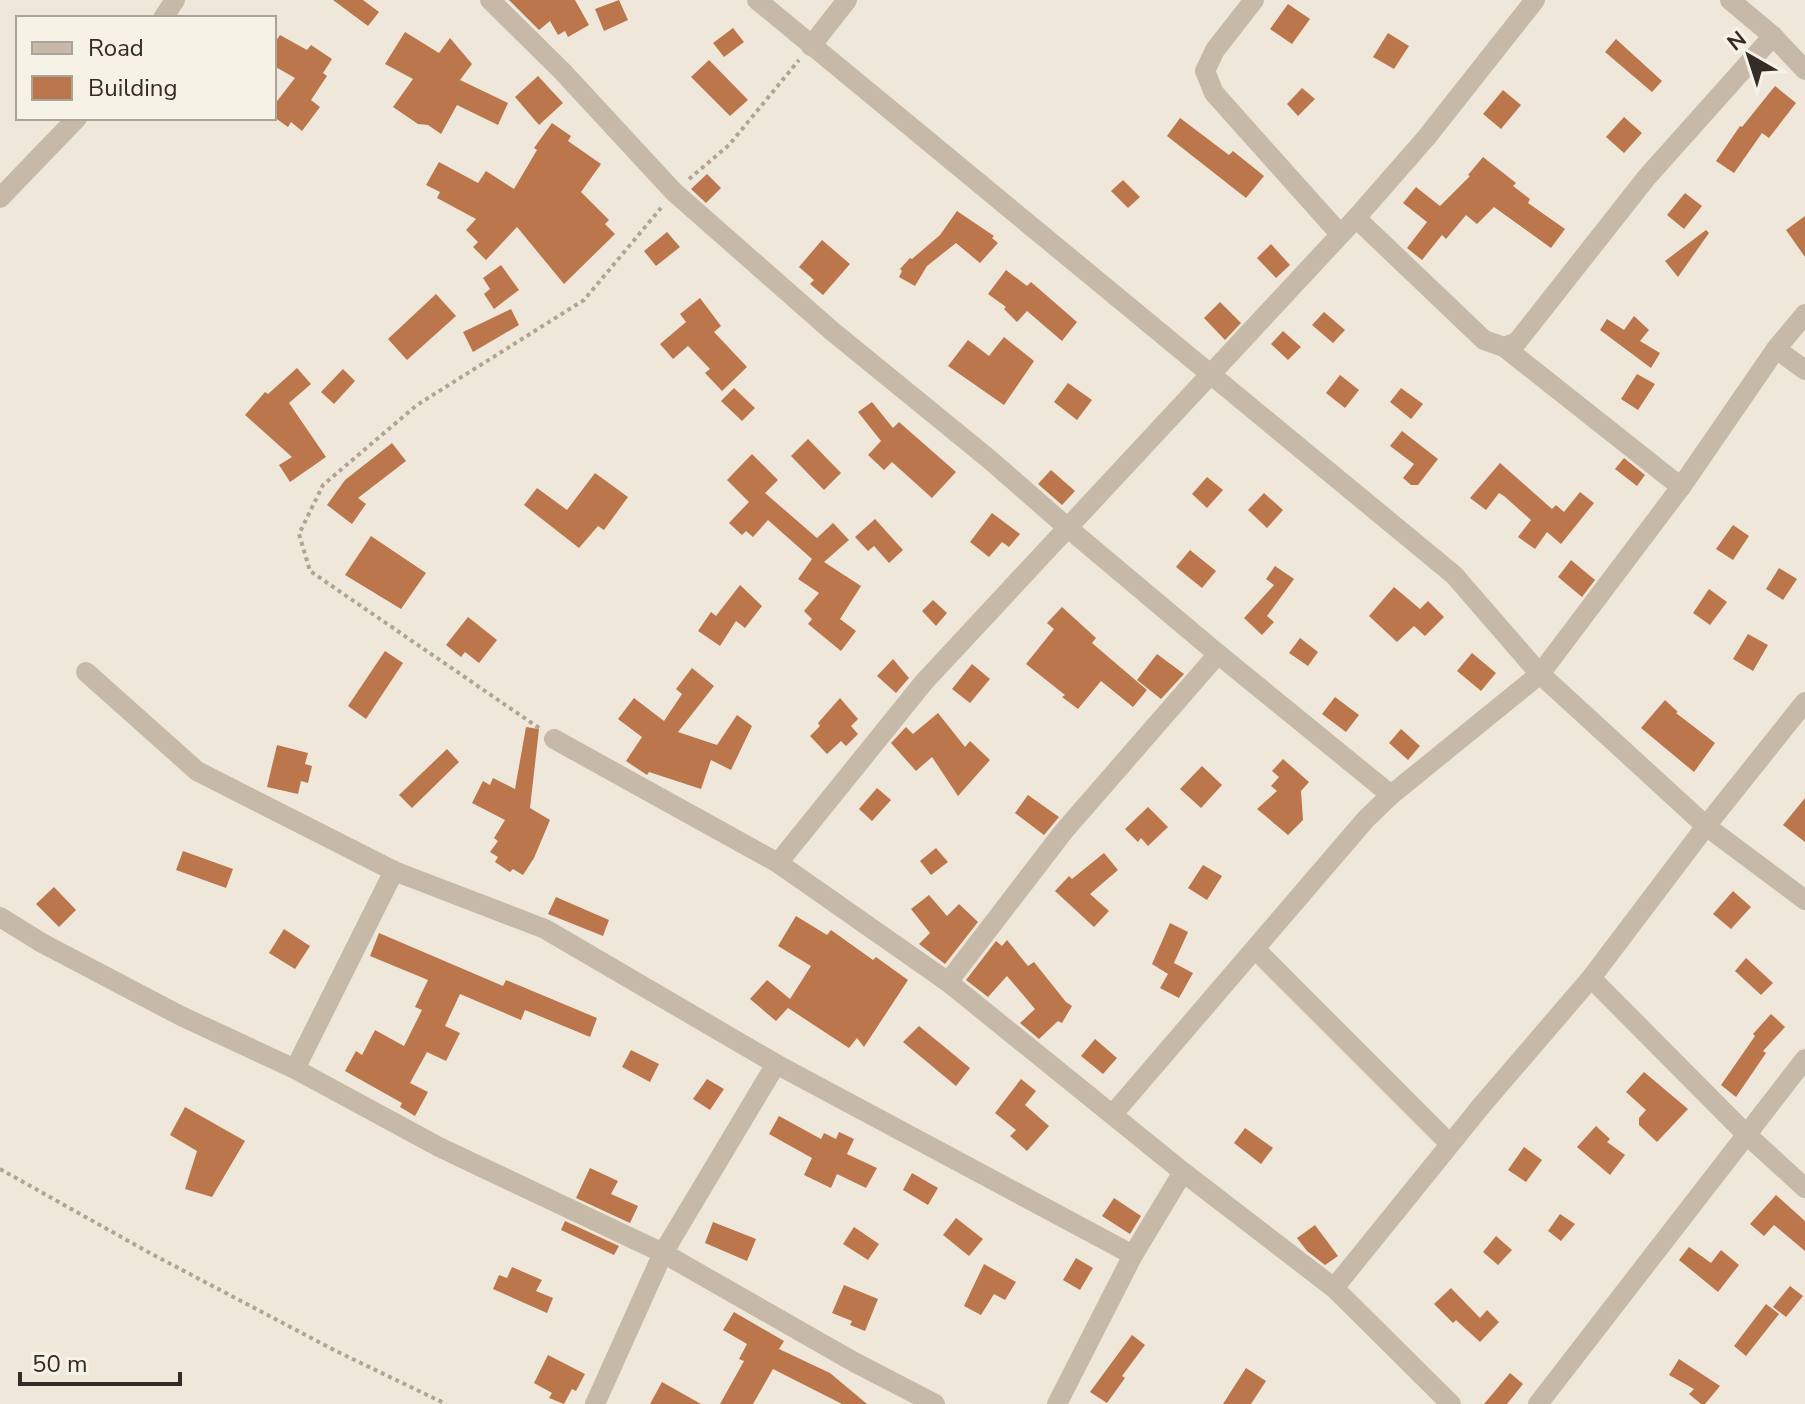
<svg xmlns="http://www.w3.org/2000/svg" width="1805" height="1404" font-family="'Nunito Sans',sans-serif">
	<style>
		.building { fill: #bb764c }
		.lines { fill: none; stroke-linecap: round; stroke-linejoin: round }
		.path { stroke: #b1a492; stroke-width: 4; stroke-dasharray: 4 4; stroke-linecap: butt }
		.minor { stroke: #c6b9a8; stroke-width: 20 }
	</style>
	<rect width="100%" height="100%" fill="#efe8da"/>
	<g class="building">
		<path d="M333 0H363L379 12 368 26Z"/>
		<path d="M509 0H575L589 25 568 37 565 31 558 35 550 21 539 30Z"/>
		<path d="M619 0 628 20 604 31 595 9Z"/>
		<path d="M1288 4 1310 19 1292 44 1270 29Z"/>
		<path d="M733 28 744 42 724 57 713 43Z"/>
		<path d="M405 32 439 53 450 38 472 64 460 80 508 103 498 125 457 105 441 134 428 125 418 124 393 107 413 79 385 64Z"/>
		<path d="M1388 33 1409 46 1394 69 1373 57Z"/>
		<path d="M280 35 307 50 311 45 332 59 323 73 327 76 311 100 320 107 302 131 291 122 288 127 274 117V105L295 78 274 66V44Z"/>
		<path d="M1616 39 1662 81 1652 92 1605 52Z"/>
		<path d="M709 60 748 100 730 116 691 77Z"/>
		<path d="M538 76 563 103 539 125 515 97Z"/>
		<path d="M1775 86 1796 103 1769 138 1762 133 1734 173 1716 161 1740 126 1742 127Z"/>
		<path d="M1302 88 1315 99 1298 116 1287 104Z"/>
		<path d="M1503 90 1521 105 1501 129 1483 114Z"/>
		<path d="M1624 117 1642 133 1624 153 1606 137Z"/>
		<path d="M1180 118 1229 155 1233 151 1264 176 1246 198 1167 136Z"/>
		<path d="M552 123 571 136 568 141 601 164 581 192 609 220 605 224 615 234 564 284 517 227 486 260 473 247 478 242 466 230 476 219 437 198 440 192 426 185 439 162 478 183 486 171 514 189 537 150 534 148Z"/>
		<path d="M1483 157 1516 183 1513 186 1530 199 1528 203 1565 229 1551 248 1494 207 1477 224 1466 215 1446 239 1442 235 1422 260 1407 248 1427 222 1403 203 1416 187 1440 206 1470 176 1468 175Z"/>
		<path d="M707 174 721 188 706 203 691 189Z"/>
		<path d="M1123 180 1140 197 1128 208 1111 191Z"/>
		<path d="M1685 193 1702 206 1684 229 1667 215Z"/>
		<path d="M957 211 994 236 992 238 998 243 980 263 956 243 927 266 915 286 899 277 902 271 900 269 910 258 912 259 940 235Z"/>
		<path d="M1805 216V257L1786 230Z"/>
		<path d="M1706 230 1709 233 1678 277 1665 261Z"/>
		<path d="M667 232 680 247 656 266 644 251Z"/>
		<path d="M822 240 850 264 823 295 810 284 814 280 799 267Z"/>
		<path d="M1271 244 1290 265 1276 278 1257 258Z"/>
		<path d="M501 265 519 290 494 309 484 294 490 289 483 278Z"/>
		<path d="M1006 270 1027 286 1031 282 1077 322 1062 341 1027 311 1017 322 1004 309 1006 307 988 294Z"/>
		<path d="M436 294 456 316 407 360 388 339Z"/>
		<path d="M700 298 721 326 714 332 747 367 722 391 705 373 710 369 688 346 673 359 660 344 686 322 680 314Z"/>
		<path d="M1220 302 1241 323 1225 340 1204 318Z"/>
		<path d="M511 309 519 325 473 352 463 332Z"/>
		<path d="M1324 312 1345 330 1333 343 1312 325Z"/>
		<path d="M1634 316 1649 330 1640 341 1660 353 1651 368 1600 330 1607 319 1624 330Z"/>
		<path d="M1283 331 1301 347 1288 360 1271 344Z"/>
		<path d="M1004 337 1034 361 1004 405 948 366 968 340 989 356Z"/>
		<path d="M297 368 311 384 289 403 326 457 290 482 279 465 292 457 245 415 265 392 268 394Z"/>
		<path d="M343 369 355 381 334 404 321 392Z"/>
		<path d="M1637 374 1655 384 1638 410 1621 399Z"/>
		<path d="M1340 375 1359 390 1345 408 1326 393Z"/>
		<path d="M1068 383 1092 400 1077 420 1054 402Z"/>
		<path d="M734 388 755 408 742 421 721 401Z"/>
		<path d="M1401 388 1423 404 1411 419 1390 402Z"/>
		<path d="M872 402 893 428 899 422 956 472 932 498 892 462 884 470 868 455 881 441 858 412Z"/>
		<path d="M1402 431 1438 459 1418 485H1411L1403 478 1414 464 1390 446Z"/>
		<path d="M808 439 841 473 824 490 791 456Z"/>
		<path d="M392 443 406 461 358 498 366 504 352 524 327 505 345 480Z"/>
		<path d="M752 454 778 480 765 493 817 538 833 523 849 540 824 562 861 586 840 619 856 631 841 651 808 624 812 619 804 611 819 593 798 579 812 559 768 520 753 537 746 531 742 535 729 523 749 502 727 480Z"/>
		<path d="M1624 458 1645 475 1637 486 1615 469Z"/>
		<path d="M1500 463 1552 509 1556 505 1564 512 1580 492 1594 503 1561 544 1547 532 1535 549 1518 537 1531 520 1504 496 1499 493 1486 510 1470 498Z"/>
		<path d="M1051 470 1075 491 1062 505 1038 484Z"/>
		<path d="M595 473 628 497 604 530 598 526 579 548 524 505 537 488 567 510Z"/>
		<path d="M1207 477 1223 490 1207 508 1192 494Z"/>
		<path d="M1264 493 1283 510 1267 528 1248 510Z"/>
		<path d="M992 513 1020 534 1009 547 1002 542 989 557 970 542Z"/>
		<path d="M875 519 903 550 889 563 874 546 868 551 855 537Z"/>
		<path d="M1733 525 1749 536 1733 560 1716 549Z"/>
		<path d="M371 536 426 573 401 609 345 575Z"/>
		<path d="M1190 550 1216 571 1202 588 1176 567Z"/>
		<path d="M1571 560 1595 580 1582 597 1558 577Z"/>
		<path d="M1275 566 1294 579 1267 616 1274 622 1262 635 1244 618 1274 585 1266 579Z"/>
		<path d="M1779 568 1797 579 1783 600 1766 589Z"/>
		<path d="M740 585 762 606 745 628 736 621 720 646 698 631 711 612 716 616Z"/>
		<path d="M1394 587 1420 609 1428 601 1444 617 1425 636 1414 626 1397 642 1369 616Z"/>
		<path d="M1709 589 1727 602 1710 625 1693 613Z"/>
		<path d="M933 600 947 613 936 626 922 611Z"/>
		<path d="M1062 607 1096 638 1092 643 1147 690 1133 707 1101 681 1078 709 1062 697 1065 695 1026 664 1054 629 1047 623Z"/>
		<path d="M468 617 497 640 479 663 465 652 461 657 446 645Z"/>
		<path d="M1748 634 1768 645 1753 671 1733 659Z"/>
		<path d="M1300 638 1318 652 1308 666 1289 653Z"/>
		<path d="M385 651 403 663 366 719 348 706Z"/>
		<path d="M1472 653 1496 673 1481 691 1457 671Z"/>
		<path d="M1157 654 1184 674 1161 699 1137 680Z"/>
		<path d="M893 659 909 678 896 693 877 676Z"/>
		<path d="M972 664 990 679 970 703 952 689Z"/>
		<path d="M692 668 714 686 678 732 717 745 737 715 752 726 731 770 711 760 701 789 649 772 647 775 626 761 642 737 618 719 634 698 664 721 682 694 676 689Z"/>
		<path d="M1335 697 1359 715 1346 732 1322 714Z"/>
		<path d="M840 698 858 719 851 726 858 734 846 746 841 741 827 754 810 736 820 726 818 723Z"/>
		<path d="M1665 700 1678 712 1676 713 1715 743 1694 772 1641 728Z"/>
		<path d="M938 713 965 747 970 741 990 760 958 796 932 757 916 771 891 743 906 727 913 734Z"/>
		<path d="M526 727 539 729 530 808 550 820 534 858 523 875 513 869 510 872 495 862 498 857 490 852 498 841 494 838 505 820 472 803 483 781 490 785 493 778 515 789Z"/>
		<path d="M1401 729 1420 746 1408 760 1389 743Z"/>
		<path d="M277 745 308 753 305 764 312 766 308 783 301 781 298 794 267 787Z"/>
		<path d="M447 749 459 762 412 808 399 795Z"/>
		<path d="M1283 759 1309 782 1301 791 1303 820 1288 835 1257 809 1277 791 1271 786 1279 777 1272 771Z"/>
		<path d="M1202 766 1222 785 1201 808 1180 789Z"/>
		<path d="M877 788 891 800 872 821 859 809Z"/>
		<path d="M1028 795 1059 817 1044 835 1015 813Z"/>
		<path d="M1805 798V842L1783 825Z"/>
		<path d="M1148 807 1168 827 1148 846 1141 838 1138 842 1125 829Z"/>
		<path d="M936 848 948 862 931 875 920 861Z"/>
		<path d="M183 851 233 869 226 888 176 870Z"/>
		<path d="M1104 853 1118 870 1090 894 1109 911 1094 927 1055 891 1069 876 1072 879Z"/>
		<path d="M1203 865 1222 876 1207 900 1188 888Z"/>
		<path d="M54 887 76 910 59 927 36 904Z"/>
		<path d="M1733 891 1751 907 1731 929 1713 914Z"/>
		<path d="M929 895 947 916 959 904 978 922 945 964 919 944 930 933 911 909Z"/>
		<path d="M556 897 609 920 603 936 548 914Z"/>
		<path d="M796 916 827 935 831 930 873 960 876 957 908 980 864 1047 857 1038 849 1048 788 1008 776 1021 750 999 767 980 790 999 811 966 778 946Z"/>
		<path d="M1170 923 1188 932 1173 965 1174 963 1193 973 1179 998 1160 988 1168 974 1152 964Z"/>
		<path d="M284 929 310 946 295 969 269 953Z"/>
		<path d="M379 933 503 986 506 980 597 1018 590 1037 525 1010 521 1020 460 994 445 1026 460 1033 446 1061 427 1052 410 1083 428 1092 415 1116 400 1107 402 1103 345 1071 356 1051 362 1055 375 1030 404 1046 422 1010 415 1007 428 980 370 956Z"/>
		<path d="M1007 940 1028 966 1034 962 1066 1002 1072 1006 1062 1023 1058 1021 1039 1039 1020 1023 1035 1009 1007 976 988 997 966 980 996 941 1002 946Z"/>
		<path d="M1746 958 1773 983 1761 995 1735 971Z"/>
		<path d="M1771 1014 1785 1027 1763 1051 1766 1053 1736 1097 1721 1085 1755 1036 1753 1034Z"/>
		<path d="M919 1026 970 1068 956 1086 903 1042Z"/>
		<path d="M1095 1039 1117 1058 1103 1074 1081 1056Z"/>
		<path d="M631 1050 659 1064 650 1082 622 1067Z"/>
		<path d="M1644 1072 1688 1109 1657 1142 1639 1125V1118L1646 1110 1626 1092Z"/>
		<path d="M707 1079 724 1089 710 1110 693 1099Z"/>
		<path d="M1021 1079 1036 1091 1025 1105 1049 1126 1027 1151 1010 1136 1016 1130 995 1113Z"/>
		<path d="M185 1107 245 1141 212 1197 185 1189 197 1151 170 1135Z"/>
		<path d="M779 1116 821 1139 824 1133 836 1139 839 1132 854 1139 847 1154 877 1168 866 1188 837 1174 831 1188 804 1175 812 1158 769 1134Z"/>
		<path d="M1596 1126 1610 1139 1607 1142 1625 1155 1610 1175 1577 1147Z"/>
		<path d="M1245 1128 1273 1148 1261 1164 1234 1143Z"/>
		<path d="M1524 1147 1542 1160 1526 1182 1508 1170Z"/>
		<path d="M590 1168 618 1181 611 1194 638 1206 630 1223 576 1198Z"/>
		<path d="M912 1173 938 1188 928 1205 903 1190Z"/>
		<path d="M1776 1195 1805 1221V1251L1774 1225 1764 1236 1750 1224Z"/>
		<path d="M1114 1198 1141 1216 1130 1234 1102 1216Z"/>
		<path d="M1560 1214 1575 1224 1561 1241 1548 1231Z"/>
		<path d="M956 1218 983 1239 969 1256 943 1235Z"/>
		<path d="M565 1221 619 1246 614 1255 561 1230Z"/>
		<path d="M713 1222 756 1239 747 1261 705 1243Z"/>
		<path d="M1315 1225 1338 1256 1325 1265 1307 1251 1297 1238Z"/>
		<path d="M854 1227 879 1244 868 1260 843 1244Z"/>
		<path d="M1496 1236 1512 1250 1498 1265 1483 1252Z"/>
		<path d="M1689 1247 1711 1263 1721 1250 1739 1265 1718 1292 1679 1260Z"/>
		<path d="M1076 1258 1093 1268 1080 1290 1063 1280Z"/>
		<path d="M984 1264 1016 1282 1005 1300 994 1294 981 1315 964 1306Z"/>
		<path d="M512 1267 542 1280 536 1291 553 1298 547 1313 493 1289 499 1275 507 1278Z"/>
		<path d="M844 1285 878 1299 865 1331 850 1325 852 1321 832 1313Z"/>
		<path d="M1790 1286 1803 1296 1786 1317 1773 1307Z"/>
		<path d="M1451 1288 1480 1318 1487 1310 1499 1322 1480 1342 1456 1320 1453 1323 1434 1304Z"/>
		<path d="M1766 1304 1779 1314 1746 1356 1734 1346Z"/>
		<path d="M734 1312 784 1341 779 1349 830 1373 867 1404H842L773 1369 753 1404H720L744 1361 739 1359 747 1344 723 1330Z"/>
		<path d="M1132 1335 1145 1345 1122 1376 1125 1378 1107 1403 1090 1392Z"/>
		<path d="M548 1355 585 1374 576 1391 572 1389 564 1404 549 1398 552 1393 534 1383Z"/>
		<path d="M1679 1359 1720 1386 1705 1404H1701L1689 1394 1694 1389 1669 1375Z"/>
		<path d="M1246 1368 1266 1381 1251 1404H1223Z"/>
		<path d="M1510 1373 1523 1384 1507 1404H1484Z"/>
		<path d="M662 1382 701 1404H650Z"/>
	</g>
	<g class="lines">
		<g class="path">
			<path d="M689 179 729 145 799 60"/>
			<path d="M539 728 310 571 299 534 323 485 417 405 584 300 661 208"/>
			<path d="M0 1169 148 1252 336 1351 446 1404"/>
		</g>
		<g class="minor">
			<path d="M490 0 562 71 674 192 832 331 989 459 1068 528 1218 654 1391 795"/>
			<path d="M757 0 1454 575 1540 674 1706 826 1805 900"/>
			<path d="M1254 0 1215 50 1205 71 1214 93 1340 234"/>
			<path d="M1730 0 1773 36 1805 70"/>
			<path d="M163 18 175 0"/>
			<path d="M811 46 847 0"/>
			<path d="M0 198 77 118"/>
			<path d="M1356 218 1484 340 1504 347 1517 342 1647 177 1773 36"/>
			<path d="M1504 347 1681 487"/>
			<path d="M1776 349 1805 370"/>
			<path d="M86 672 197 771 394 871 545 929 776 1064 1133 1255"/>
			<path d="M554 739 778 863 948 982 1183 1172 1334 1288 1451 1404"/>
			<path d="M778 863 924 682 1356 218 1426 138 1535 0"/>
			<path d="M0 917 42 943 181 1016 295 1069 439 1147 663 1253 854 1362 935 1404"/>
			<path d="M1255 949 1450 1144"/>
			<path d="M1591 978 1747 1135 1805 1188"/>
			<path d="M948 982 1064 831 1218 654"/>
			<path d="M295 1069 394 871"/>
			<path d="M1113 1114 1366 819 1391 795 1540 674 1681 487 1776 349 1805 314"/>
			<path d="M1334 1288 1482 1105 1591 978 1706 826 1805 702"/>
			<path d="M595 1404 663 1253 776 1064"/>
			<path d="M1057 1404 1133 1255 1183 1172"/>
			<path d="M1538 1404 1805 1059"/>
		</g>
	</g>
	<rect x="16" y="16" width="260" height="104" fill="#f7f2e6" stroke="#a9a39a" stroke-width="2"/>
	<rect x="32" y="42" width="40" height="12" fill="#c6b9a8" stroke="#a9a39a" stroke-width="2"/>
	<text x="88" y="56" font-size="24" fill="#332c27">Road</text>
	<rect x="32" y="76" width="40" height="24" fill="#bb764c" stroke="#a9a39a" stroke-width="2"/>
	<text x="88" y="96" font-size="24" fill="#332c27">Building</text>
	<g transform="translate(1749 56) rotate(321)" stroke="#f7f2e6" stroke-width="6" paint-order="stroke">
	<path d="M0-6L14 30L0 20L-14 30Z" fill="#332c27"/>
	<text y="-12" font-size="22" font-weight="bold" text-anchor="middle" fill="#332c27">N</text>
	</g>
	<path d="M20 1372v12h160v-12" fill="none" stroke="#332c27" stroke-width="4"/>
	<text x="32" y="1372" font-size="24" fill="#332c27" stroke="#f7f2e6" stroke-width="6" paint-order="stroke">50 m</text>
</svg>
